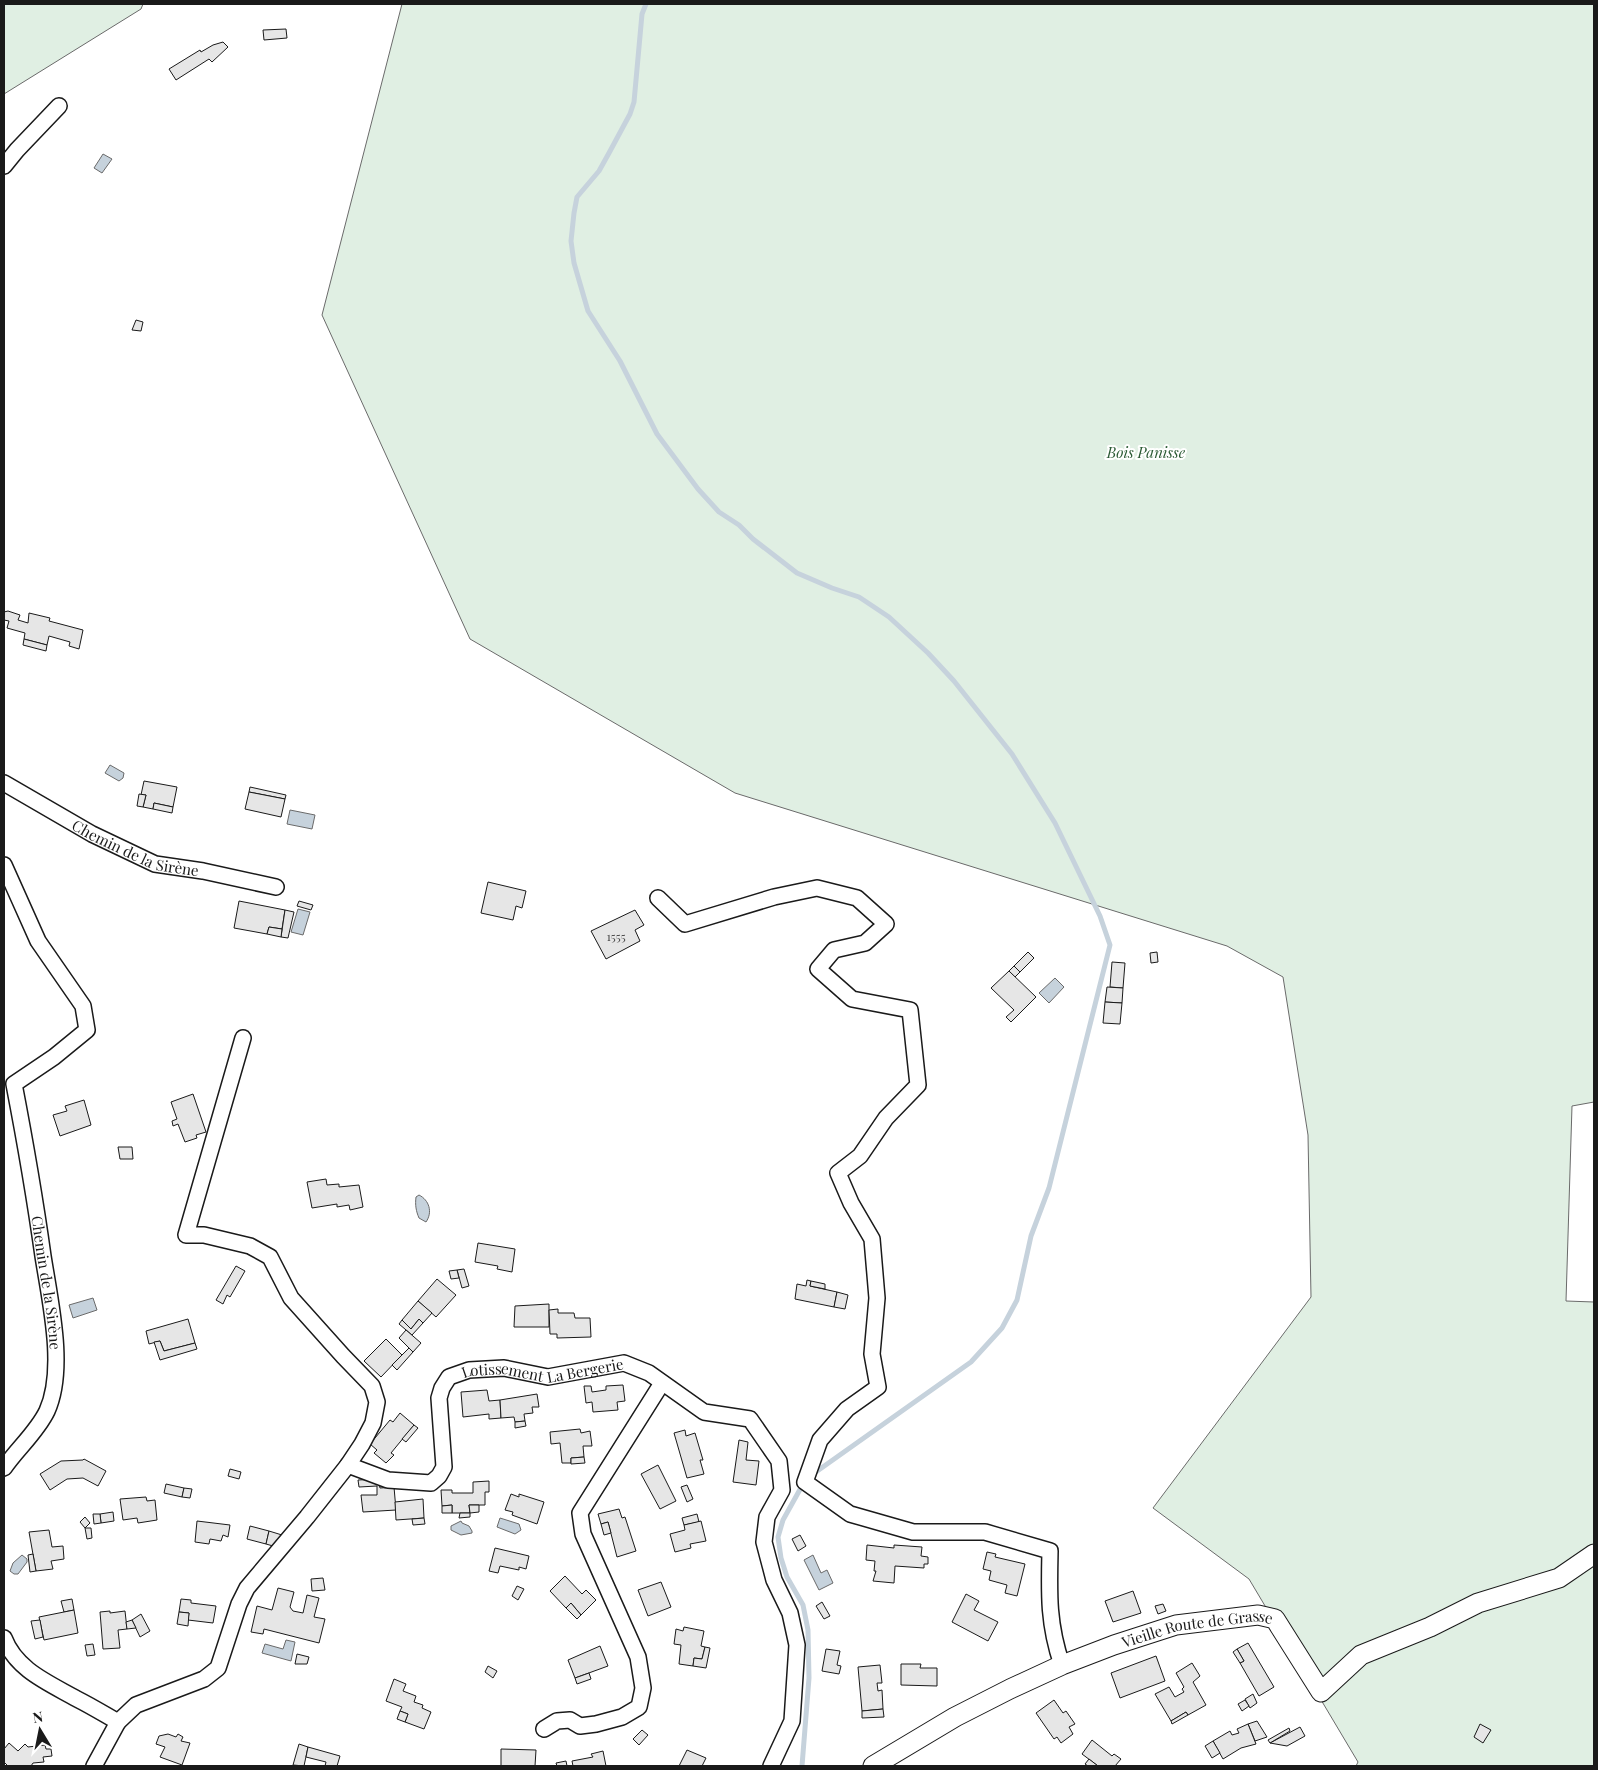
<svg xmlns="http://www.w3.org/2000/svg" width="1598" height="1770" font-family="'Playfair Display',serif">
	<style>
		.green { fill: #e0efe3; stroke: #6a6a6a }
		.water { fill: #c6d2dc; stroke: #6a6a6a }
		.lines { fill: none; stroke-linecap: round; stroke-linejoin: round }
		.stream { stroke: #c6d2dc; stroke-width: 5 }
		.building { fill: #e6e6e6; stroke: #1a1a1a }
		.minor-casing { stroke: #1a1a1a; stroke-width: 18 }
		.tertiary-casing { stroke: #1a1a1a; stroke-width: 21 }
		.minor { stroke: #fff; stroke-width: 15 }
		.tertiary { stroke: #fff; stroke-width: 19 }
		.labels { text-anchor: middle; dominant-baseline: central; stroke-width: 4; stroke-linejoin: round; paint-order: stroke }
		.number-label { font-size: 12px; fill: #4d4d4d }
		.park-label { font-size: 15px; font-style: italic; fill: #2b5a34; stroke: #fff }
		.street-label { font-size: 15px; fill: #1a1a1a; stroke: #fff }
	</style>
	<rect width="100%" height="100%" fill="#fff"/>
	<g class="green">
		<path d="M4 4H143L141 9 4 94Z"/>
		<path d="M402 4H1594V1102L1572 1106 1566 1301 1594 1302V1766H1356L1358 1762 1249 1579 1153 1508 1311 1297 1308 1135 1283 977 1227 946 735 793 470 639 322 315Z"/>
	</g>
	<g class="water">
		<path d="M103 154 112 159 102 173 94 168Z"/>
		<path d="M110 765 124 773 123 778 119 781 105 773Z"/>
		<path d="M290 810 315 815 312 829 287 824Z"/>
		<path d="M298 909 310 912 303 935 291 932Z"/>
		<path d="M1055 978 1064 987 1049 1003 1039 993Z"/>
		<path d="M419 1195C429 1200 433 1212 426 1222L419 1218C416 1211 415 1205 416 1197Z"/>
		<path d="M93 1298 97 1310 73 1318 69 1305Z"/>
		<path d="M500 1518 519 1524 521 1530 515 1534 497 1527Z"/>
		<path d="M461 1521 462 1523 469 1526 472 1531V1533L461 1535 451 1530V1526Z"/>
		<path d="M22 1555 27 1559V1562L18 1574H14L10 1571 13 1563Z"/>
		<path d="M813 1555 821 1573 827 1570 833 1583 819 1590 804 1560Z"/>
		<path d="M286 1640 295 1642 291 1661 262 1653 265 1644 283 1649Z"/>
	</g>
	<g class="lines">
		<g class="stream">
			<path d="M646 4 642 14 634 102 630 114 609 153 599 171 577 197 574 213 571 241 574 263 588 311 620 361 657 434 698 489 719 512 739 525 753 539 797 573 832 588 859 597 889 617 928 653 954 681 1012 754 1055 823 1100 916 1110 945 1049 1188 1031 1236 1017 1300 1002 1328 971 1362 813 1474"/>
			<path d="M802 1766 809 1678 808 1630 803 1605 787 1577 781 1558 778 1537 783 1520 803 1484"/>
		</g>
	</g>
	<g class="building">
		<path d="M286 29 287 38 264 40 263 30Z"/>
		<path d="M223 42 228 47 212 62 209 59 176 80 169 69 200 50 201 52 213 45Z"/>
		<path d="M136 320 143 322 141 331 132 330Z"/>
		<path d="M8 611 20 615 18 620 28 623 29 613 50 618 49 621 83 630 79 649 69 646 70 642 49 636 47 645 24 639 25 633 7 628 9 621 4 620V612Z"/>
		<path d="M24 639 47 645 46 651 23 645Z"/>
		<path d="M144 781 177 787 173 807 154 803 153 809 143 807 146 795H141Z"/>
		<path d="M250 787 286 795 285 799 249 792Z"/>
		<path d="M249 792 285 799 281 817 245 809Z"/>
		<path d="M139 794 146 795 143 807 137 806Z"/>
		<path d="M154 803 173 807 172 813 153 809Z"/>
		<path d="M488 882 526 891 522 908 516 906 513 920 481 913Z"/>
		<path d="M239 901 285 910 282 929 269 927 267 934 234 928Z"/>
		<path d="M299 901 313 905 311 910 297 906Z"/>
		<path d="M285 910 294 912 288 938 281 937Z"/>
		<path d="M635 910 644 925 635 930 640 941 606 959 591 931Z"/>
		<path d="M269 927 282 929 281 937 267 934Z"/>
		<path d="M1028 952 1034 958 1020 972 1014 966Z"/>
		<path d="M1157 952 1158 962 1151 963 1150 953Z"/>
		<path d="M1112 962 1125 963 1123 988 1110 987Z"/>
		<path d="M1014 966 1020 972 1015 977 1009 971Z"/>
		<path d="M1009 971 1036 997 1011 1022 1006 1017 1014 1010 991 988Z"/>
		<path d="M1107 987 1123 988 1122 1003 1105 1002Z"/>
		<path d="M1105 1002 1122 1003 1120 1024 1103 1023Z"/>
		<path d="M193 1094 206 1132 196 1135 197 1138 185 1142 178 1124 173 1126 172 1121 177 1119 171 1102Z"/>
		<path d="M84 1100 91 1125 60 1136 53 1115 67 1111 65 1106Z"/>
		<path d="M118 1147H132L133 1159H120Z"/>
		<path d="M326 1179 327 1185 339 1184V1187L359 1185 363 1207 350 1210 349 1205 337 1207V1204L312 1208 307 1182Z"/>
		<path d="M478 1243 515 1249 512 1272 497 1269 498 1266 475 1262Z"/>
		<path d="M236 1266 245 1271 230 1297 227 1295 223 1304 216 1300Z"/>
		<path d="M464 1269 469 1286 462 1288 457 1270Z"/>
		<path d="M457 1270 459 1278 451 1279 449 1271Z"/>
		<path d="M437 1279 456 1295 436 1317 418 1301Z"/>
		<path d="M807 1280 811 1281 810 1286 837 1292 834 1307 795 1299 797 1284 806 1286Z"/>
		<path d="M811 1281 825 1284V1289L810 1286Z"/>
		<path d="M837 1292 848 1295 845 1309 834 1307Z"/>
		<path d="M418 1301 432 1313 423 1323 419 1319 411 1329 402 1320Z"/>
		<path d="M549 1304V1327H514L515 1306Z"/>
		<path d="M558 1309V1313H574L575 1318H590L591 1337 557 1338V1334H550L549 1310Z"/>
		<path d="M188 1319 195 1343 164 1351 160 1341 149 1344 146 1331Z"/>
		<path d="M419 1319 423 1323 412 1335 399 1324 402 1320 411 1329Z"/>
		<path d="M406 1330 421 1343 413 1352 399 1338Z"/>
		<path d="M386 1339 402 1355 381 1377 364 1361Z"/>
		<path d="M160 1341 164 1351 195 1343 197 1349 160 1360 154 1342Z"/>
		<path d="M409 1348 413 1352 397 1370 392 1365Z"/>
		<path d="M623 1385 625 1401 617 1402 618 1410 593 1412 592 1402 586 1403 584 1386H591L592 1392 606 1390V1386Z"/>
		<path d="M487 1390 489 1401 500 1400 501 1418 489 1419V1414L463 1417 461 1392Z"/>
		<path d="M537 1394 539 1407H532L533 1413 524 1414 525 1421 515 1422 514 1417 501 1418 500 1400Z"/>
		<path d="M400 1413 414 1425 391 1453 394 1455 386 1463 374 1453 377 1450 370 1444 390 1420 393 1422Z"/>
		<path d="M525 1421 526 1426 515 1428V1422Z"/>
		<path d="M414 1425 418 1428 406 1442 402 1439Z"/>
		<path d="M580 1429 581 1433 590 1431 592 1446H583L584 1457 571 1458V1463H562L560 1443 551 1444 550 1432Z"/>
		<path d="M685 1430 686 1436 695 1433 703 1460H700L704 1474 687 1478 674 1433Z"/>
		<path d="M739 1440 748 1442 746 1460 759 1461 756 1485 733 1482Z"/>
		<path d="M584 1457 585 1463 571 1464V1458Z"/>
		<path d="M84 1459 106 1471 98 1486 83 1478 67 1479 50 1490 40 1474 61 1461 83 1460Z"/>
		<path d="M658 1465 676 1501 660 1509 641 1474Z"/>
		<path d="M230 1469 241 1472 239 1479 228 1476Z"/>
		<path d="M378 1479 380 1488 394 1487 396 1510 363 1512 361 1495H377V1486L359 1487 358 1480Z"/>
		<path d="M489 1481V1492H485V1505H469L470 1513H452V1505L442 1506 441 1490H452V1493H473V1482Z"/>
		<path d="M166 1484 184 1488 182 1497 164 1493Z"/>
		<path d="M687 1485 693 1499 687 1502 681 1487Z"/>
		<path d="M184 1488 192 1489 190 1498 182 1497Z"/>
		<path d="M511 1494 519 1497V1494L544 1502 537 1524 512 1515 513 1512 505 1510Z"/>
		<path d="M146 1497 147 1501 155 1500 157 1520 138 1523 137 1518 123 1520 120 1499Z"/>
		<path d="M423 1499 424 1518 396 1520 395 1502Z"/>
		<path d="M452 1505V1513H442V1506Z"/>
		<path d="M469 1505H479V1512L470 1513Z"/>
		<path d="M619 1509 622 1518 625 1517 636 1551 617 1557 608 1522 601 1524 598 1514Z"/>
		<path d="M113 1512 114 1521 101 1523 100 1514Z"/>
		<path d="M460 1513H470V1517L459 1518Z"/>
		<path d="M93 1514H100L101 1523 94 1524Z"/>
		<path d="M697 1514 699 1522 684 1525 682 1518Z"/>
		<path d="M85 1517 90 1523 85 1528 80 1522Z"/>
		<path d="M424 1518 425 1524 413 1525 412 1519Z"/>
		<path d="M197 1521 230 1525 228 1537 223 1535 221 1541 210 1539 209 1544 195 1542Z"/>
		<path d="M701 1521 706 1541 690 1544 691 1548 675 1552 670 1534 685 1530 684 1525Z"/>
		<path d="M608 1522 611 1533 604 1535 601 1524Z"/>
		<path d="M250 1526 269 1531 266 1544 247 1539Z"/>
		<path d="M85 1528H91L92 1538 87 1539Z"/>
		<path d="M49 1530 52 1547 63 1546 64 1559 51 1561 53 1569 36 1571 29 1532Z"/>
		<path d="M269 1531 282 1535 273 1546 266 1544Z"/>
		<path d="M800 1535 806 1546 798 1551 792 1539Z"/>
		<path d="M867 1545 894 1548V1545L922 1547 921 1556 928 1557V1564H924V1568L895 1566 894 1583 873 1581 876 1571H874L875 1561 866 1560Z"/>
		<path d="M495 1548 529 1556 526 1569 519 1567V1570L500 1566 498 1573 489 1571Z"/>
		<path d="M987 1552 996 1554 995 1557 1025 1564 1017 1596 1005 1593 1007 1585 989 1580 991 1571 983 1569Z"/>
		<path d="M33 1554 36 1571 30 1572 28 1555Z"/>
		<path d="M565 1576 582 1594 586 1590 596 1600 581 1615 571 1603 566 1608 550 1591Z"/>
		<path d="M323 1578 325 1590 312 1591 311 1579Z"/>
		<path d="M661 1582 671 1607 648 1616 638 1590Z"/>
		<path d="M517 1586 524 1589 518 1600 512 1596Z"/>
		<path d="M278 1588 294 1592 290 1607 293 1611 303 1613 307 1595 319 1598 314 1617 325 1619 319 1643 264 1629 263 1634 251 1632 257 1606 272 1610Z"/>
		<path d="M1133 1591 1141 1613 1113 1622 1105 1601Z"/>
		<path d="M966 1594 979 1601 974 1610 998 1622 988 1641 952 1622Z"/>
		<path d="M72 1599 74 1610 64 1612 61 1601Z"/>
		<path d="M181 1599 191 1600V1603L216 1606 213 1623 188 1620 189 1613 179 1612Z"/>
		<path d="M822 1602 830 1616 824 1619 816 1606Z"/>
		<path d="M571 1603 581 1615 577 1619 566 1608Z"/>
		<path d="M1163 1604 1166 1611 1158 1614 1155 1606Z"/>
		<path d="M74 1610 78 1633 44 1640 39 1617Z"/>
		<path d="M110 1611V1613L125 1611 127 1629 118 1630 120 1648 103 1649 100 1612Z"/>
		<path d="M179 1612 189 1613 188 1626 177 1624Z"/>
		<path d="M141 1614 150 1631 140 1637 132 1620Z"/>
		<path d="M40 1620 43 1637 35 1639 31 1621Z"/>
		<path d="M132 1620 136 1628 127 1629 126 1622Z"/>
		<path d="M684 1627 704 1631 701 1646 705 1647 702 1659 694 1658 693 1666 679 1664 681 1645 674 1644 676 1629 683 1631Z"/>
		<path d="M1248 1643 1274 1687 1259 1696 1240 1663 1244 1661 1237 1649Z"/>
		<path d="M93 1644 95 1655 87 1656 85 1645Z"/>
		<path d="M600 1646 608 1666 575 1678 568 1660Z"/>
		<path d="M705 1647 710 1648 706 1668 693 1666 694 1658 702 1659Z"/>
		<path d="M826 1649 840 1651 837 1665 841 1666 839 1674 822 1671Z"/>
		<path d="M1237 1649 1244 1661 1240 1663 1233 1652Z"/>
		<path d="M297 1654 309 1657 307 1664H295Z"/>
		<path d="M1156 1656 1165 1681 1120 1698 1111 1673Z"/>
		<path d="M1192 1663 1200 1676 1193 1682 1206 1705 1188 1715 1186 1712 1171 1721 1155 1694 1169 1687 1175 1697 1184 1692 1182 1689 1184 1687 1176 1673Z"/>
		<path d="M901 1664H921L920 1668H937V1686L901 1685Z"/>
		<path d="M880 1665 882 1683H877L878 1691 882 1690 883 1709 862 1711 858 1667Z"/>
		<path d="M488 1666 497 1671 493 1678 485 1672Z"/>
		<path d="M589 1673 591 1679 577 1684 575 1678Z"/>
		<path d="M394 1679 406 1684 403 1691 416 1696 414 1702 423 1705 422 1708 431 1712 424 1729 405 1722 408 1714 400 1711 402 1707 386 1701Z"/>
		<path d="M1253 1694 1257 1703 1250 1708 1245 1699Z"/>
		<path d="M1054 1700 1063 1713 1066 1711 1075 1724 1069 1727 1073 1734 1061 1743 1057 1737 1054 1739 1036 1713Z"/>
		<path d="M1245 1700 1249 1706 1242 1711 1238 1704Z"/>
		<path d="M883 1709 884 1717 862 1718V1711Z"/>
		<path d="M400 1711 408 1714 405 1722 397 1719Z"/>
		<path d="M1186 1712 1188 1715 1172 1724 1171 1721Z"/>
		<path d="M1257 1721 1267 1737 1255 1741 1248 1724Z"/>
		<path d="M1248 1724 1256 1744 1241 1748 1223 1759 1213 1741 1230 1731 1232 1735 1239 1733 1237 1729Z"/>
		<path d="M1480 1724 1491 1730 1483 1743 1474 1737Z"/>
		<path d="M1300 1727 1305 1736 1287 1746 1270 1743Z"/>
		<path d="M1289 1728 1290 1731 1270 1743 1268 1740Z"/>
		<path d="M642 1730 648 1735 639 1745 633 1739Z"/>
		<path d="M168 1734 176 1737 178 1734 183 1737 181 1741 190 1743 182 1765 160 1757 165 1747 156 1744 159 1736Z"/>
		<path d="M1092 1740 1112 1756 1114 1754 1121 1759 1115 1766H1098L1082 1754Z"/>
		<path d="M1213 1741 1220 1753 1212 1758 1205 1746Z"/>
		<path d="M9 1743 18 1751 25 1744 28 1747 45 1745 46 1749H51L52 1756 43 1757 44 1762 33 1763 31 1766H8L4 1762V1749Z"/>
		<path d="M299 1744 308 1747 304 1766 293 1765Z"/>
		<path d="M308 1747 340 1756 337 1766H325L326 1762 306 1757Z"/>
		<path d="M501 1749 536 1750 535 1766H501Z"/>
		<path d="M687 1750 706 1758 702 1766H679Z"/>
		<path d="M603 1751 606 1766H573L572 1761 593 1757 591 1754Z"/>
		<path d="M1089 1759 1098 1766H1088L1085 1764Z"/>
		<path d="M566 1761 567 1766H557L556 1763Z"/>
	</g>
	<g class="lines">
		<defs>
			<g id="minor">
				<path d="M4 166 17 150 59 106"/>
				<path id="s1" d="M4 783 92 834 155 864 203 871 276 887"/>
				<path id="s2" d="M4 865 38 941 83 1006 87 1030 54 1057 14 1084C25 1141 35 1199 43 1256 50 1301 66 1369 47 1411 37 1432 17 1449 4 1468"/>
				<path d="M658 898 685 924 774 897 817 888 857 898 886 924 865 943 834 950 818 969 852 999 910 1010 918 1085 886 1118 860 1156 838 1173 851 1203 872 1239 877 1298 872 1354 878 1387 847 1409 820 1440 805 1482 850 1514 913 1532H985L1050 1551C1049 1594 1048 1624 1062 1665"/>
				<path id="s3" d="M348 1465 388 1480 431 1483 439 1476 444 1467 439 1398 442 1388 449 1377 469 1370 504 1368 548 1377 624 1363 649 1373 704 1412 750 1419 779 1461 782 1490 767 1517 764 1542 774 1580 790 1613 797 1645 792 1721 771 1766"/>
				<path d="M4 1638C16 1670 49 1683 77 1699 91 1706 104 1714 118 1722L94 1766"/>
				<path d="M118 1722 136 1705 204 1679 218 1668 239 1604 247 1588 307 1517 348 1465 362 1444 373 1423 377 1402 372 1386 343 1356 291 1298 270 1257 250 1246 204 1235H186L243 1038"/>
				<path d="M544 1729 557 1721 570 1720 580 1726 596 1724 622 1717 639 1707 643 1688 638 1657 583 1534 580 1513 662 1383"/>
			</g>
			<g id="tertiary">
				<path id="s4" d="M873 1766 955 1717 1010 1689 1062 1665 1114 1645 1176 1625 1258 1615 1275 1619 1321 1692 1361 1655 1430 1627 1478 1603 1559 1578 1594 1554"/>
			</g>
		</defs>
		<use href="#minor" class="minor-casing"/>
		<use href="#tertiary" class="tertiary-casing"/>
		<use href="#minor" class="minor"/>
		<use href="#tertiary" class="tertiary"/>
	</g>
	<g class="labels">
		<g class="number-label">
			<text x="616" y="936">1555</text>
		</g>
		<g class="park-label">
			<text x="1146" y="452">Bois Panisse</text>
		</g>
		<g class="street-label">
			<text stroke="none"><textPath href="#s1" startOffset="148">Chemin de la Sirène</textPath></text>
			<text stroke="none"><textPath href="#s2" startOffset="479">Chemin de la Sirène</textPath></text>
			<text stroke="none"><textPath href="#s3" startOffset="295">Lotissement La Bergerie</textPath></text>
			<text stroke="none"><textPath href="#s4" startOffset="356">Vieille Route de Grasse</textPath></text>
		</g>
	</g>
	<rect width="1598" height="1770" fill="none" stroke="#1a1a1a" stroke-width="10"/>
	<g transform="translate(40 1730) rotate(350)" stroke="#ffffff" stroke-width="4" paint-order="stroke">
	<path d="M0-4L9 19L0 12L-9 19Z" fill="#1a1a1a"/>
	<text y="-8" font-size="14" font-weight="bold" text-anchor="middle" fill="#1a1a1a">N</text>
	</g>
</svg>
